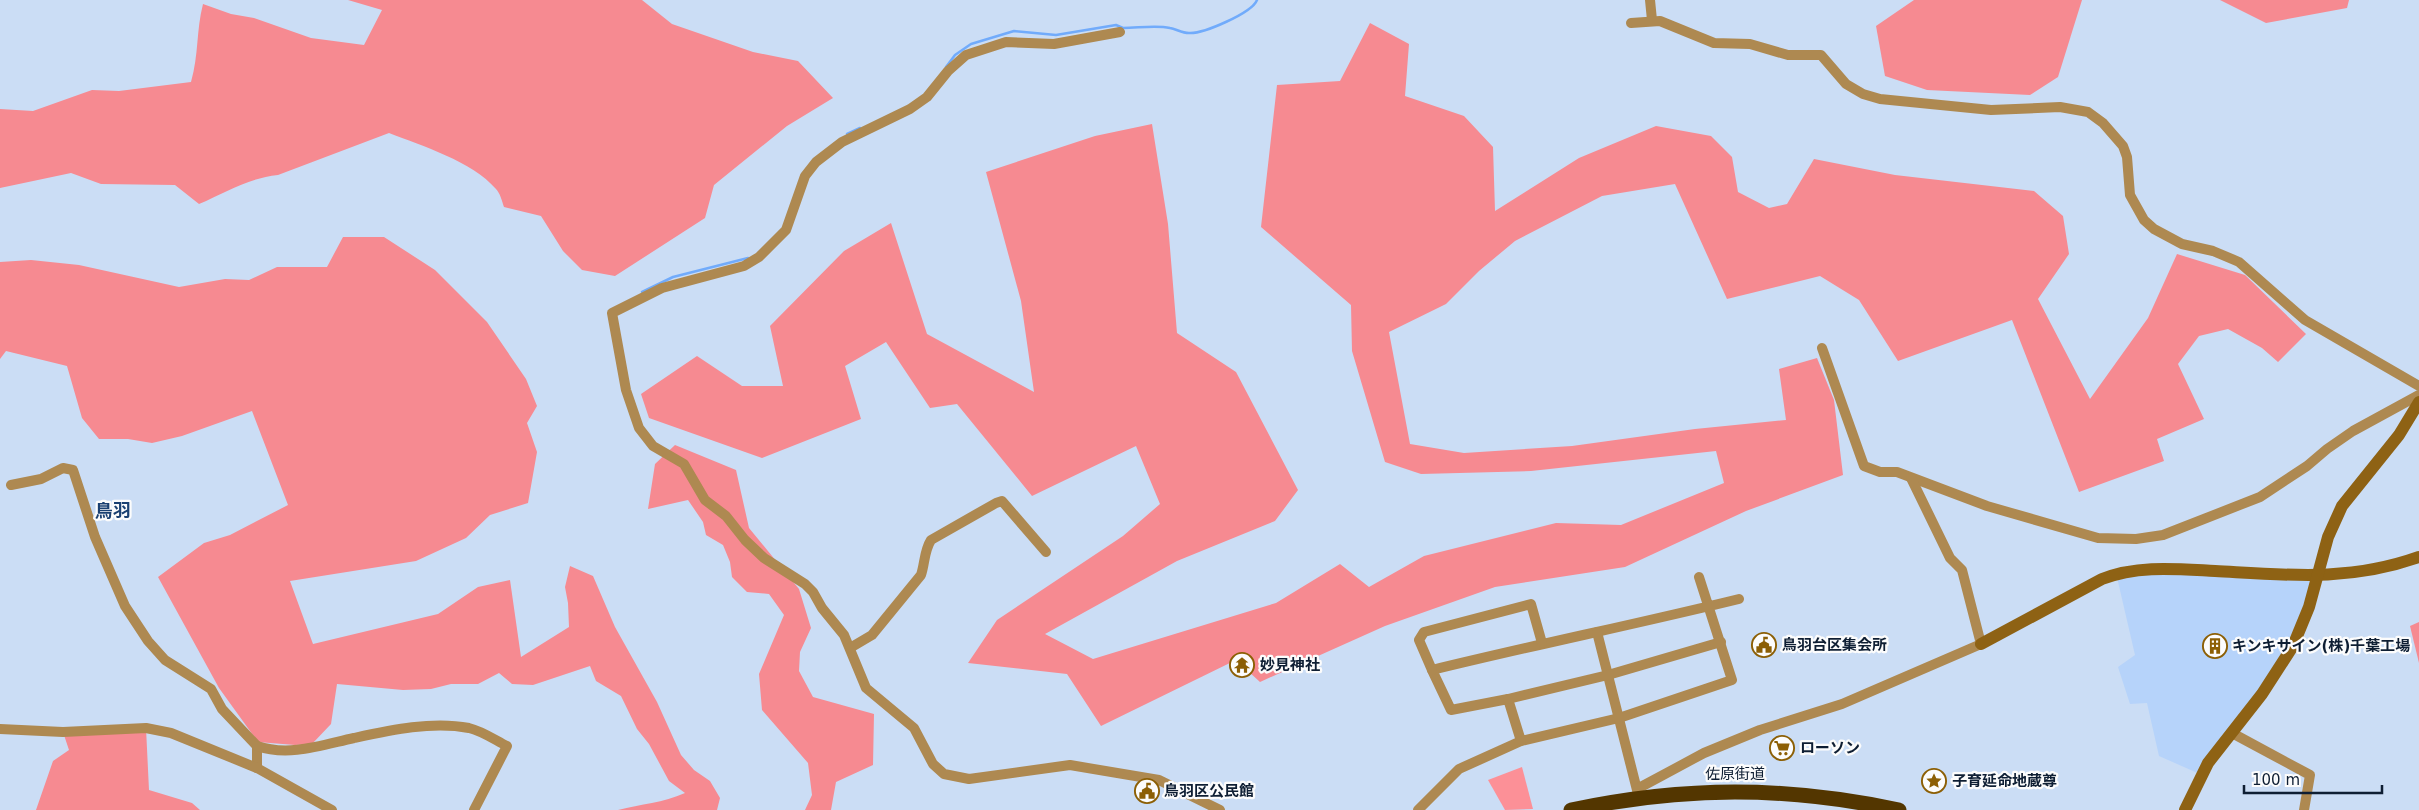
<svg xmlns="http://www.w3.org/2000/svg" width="2419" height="810" font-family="'DejaVu Sans','Noto Sans JP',sans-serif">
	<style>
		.built { fill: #b6d3fa }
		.green { fill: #fc9097 }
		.forest { fill: #f68a91 }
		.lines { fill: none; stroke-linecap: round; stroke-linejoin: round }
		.stream { stroke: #71abfb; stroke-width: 2.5 }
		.street { stroke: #ae8951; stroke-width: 10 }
		.secondary { stroke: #8e6214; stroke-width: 12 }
		.highway { stroke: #533600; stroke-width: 15 }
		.labels { text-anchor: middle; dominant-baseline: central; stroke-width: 4.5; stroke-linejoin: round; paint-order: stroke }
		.poi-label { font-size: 15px; font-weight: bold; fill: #0e1e33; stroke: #fcfcfc; text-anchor: start }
		.street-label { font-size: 15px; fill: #0e1e33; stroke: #fcfcfc }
		.quarter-label { font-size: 18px; font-weight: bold; fill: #1a4071; stroke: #fcfcfc }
	</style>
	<rect width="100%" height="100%" fill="#cbddf5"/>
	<path class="built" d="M2116 573 2318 576 2304 620 2202 775 2159 756 2147 703 2130 704 2118 667 2135 655Z"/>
	<path class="green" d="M1522 767 1533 809 1505 810 1488 780Z"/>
	<g class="forest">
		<path d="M348 0H642L672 24 753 52 798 61 833 98 787 126 714 185 705 218 615 276 582 270 563 251 541 216 504 207C502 201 500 193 496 189 472 161 422 146 389 133L278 175C248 178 225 193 199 204L175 185 101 184 71 173 0 188V109L33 111 92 90 119 91 191 82C199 54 196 31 203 4L231 14 254 18 311 38 364 45 382 10Z"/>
		<path d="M1914 0H2082L2058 77 2030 95 1927 90 1885 76 1876 26Z"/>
		<path d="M2220 0H2349L2347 8 2266 23Z"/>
		<path d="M1370 23 1409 44 1405 96 1464 116 1493 147 1495 211 1579 158 1656 126 1711 136 1732 157 1738 192 1769 208 1787 204 1814 159 1895 175 2034 191 2063 216 2069 254 2038 299 2090 399 2148 318 2177 254 2245 275 2306 334 2278 362 2262 348 2228 329 2199 336 2178 364 2204 419 2157 439 2164 461 2079 492 2012 320 1898 361 1859 300 1820 276 1727 299 1675 184 1602 196 1515 241 1479 271 1446 304 1389 332 1410 444 1464 453 1572 446 1695 429 1786 420 1779 369 1817 358 1834 400 1843 475 1746 511 1625 567 1495 587 1385 626 1260 682 1236 660 1101 726 1067 674 968 663 997 620 1123 536 1160 504 1136 446 1032 496 957 404 930 408 886 342 845 366 861 419 762 458 649 418 641 394 697 356 742 386H783L770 326 844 251 891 223 927 334 1034 392 1021 301 986 172 1095 136 1152 124 1168 224 1177 333 1236 372 1298 490 1275 521 1177 561 1045 634 1093 659 1276 603 1340 564 1369 587 1424 556 1556 523 1621 525 1724 483 1716 451 1531 471 1421 474 1385 462 1352 351 1351 305 1261 227 1277 85 1340 81Z"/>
		<path d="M343 237H384L435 270 487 322 526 379 537 406 527 423 537 452 528 503 490 515 466 538 416 561 290 581 313 644 438 614 478 587 510 580 521 657 569 627 568 603 565 587 570 566 593 576 615 627 657 702 681 755 694 770 710 781 720 798 717 810H618C641 804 663 803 685 793L669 781 649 744 637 729 621 696 596 681 590 666 533 685 512 684 499 673 478 684H451L431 689 403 690 337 684 331 724 312 744 295 745 258 742 219 688 158 577 204 543 230 535 288 505 252 411 182 436 152 443 128 439H99L82 418 67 366 6 351 0 359V262L31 260 79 265 179 287 225 279 249 280 277 267H327Z"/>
		<path d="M675 445 736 470 749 528 799 589 811 628 800 652 799 671 813 697 874 714 873 765 836 782 831 810H805L812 795 808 763 762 710 759 674 784 615 769 594 747 592 732 577 730 562 723 545 706 535 703 522 688 500 648 509 655 464Z"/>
		<path d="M2419 622V663L2410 626Z"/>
		<path d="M146 728 149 790 192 803 200 810H36L53 761 69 750 63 732Z"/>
	</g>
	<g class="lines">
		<g class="stream">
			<path d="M946 67 955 55 971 44 1014 31 1056 35 1116 25 1123 28C1138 28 1156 25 1170 28 1176 29 1182 33 1189 33 1203 34 1252 13 1257 0"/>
			<path d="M847 134 860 128"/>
			<path d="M642 292 673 277 748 258"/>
		</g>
		<g class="street">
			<path d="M1650 0 1652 20"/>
			<path d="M1631 23 1660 21 1714 43 1750 44 1788 55H1821L1846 84 1863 94 1880 99 1991 110 2060 107 2088 112 2103 123 2123 146 2127 157 2130 195 2144 220 2154 229 2182 244 2213 251 2239 262 2305 320 2419 386"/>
			<path d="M1120 32 1054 44 1006 42 966 55 948 71 927 97 910 109 842 142 816 162 805 176 786 230 759 257 744 266 662 288 612 313 626 390 639 428 653 446 684 464 705 500 726 516 745 540 764 558 805 584 813 592 822 608 844 635 866 688 914 728 933 764 944 774 969 779 1070 765 1159 780 1220 810"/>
			<path d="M1822 348 1864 466 1880 472H1897L1987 506 2098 538 2136 539 2163 535 2260 497 2307 466 2327 449 2353 431 2419 395"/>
			<path d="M11 485 41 479 63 468 73 470 95 537 125 606 148 641 165 660 211 689 222 709 257 746V768"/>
			<path d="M1699 577 1732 680 1619 718 1521 741 1508 699 1451 710 1432 670C1534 645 1637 624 1739 599"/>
			<path d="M1597 632 1638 794"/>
			<path d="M850 648 872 635 921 575C925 563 924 551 931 540L996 503 1002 501 1046 552"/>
			<path d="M1432 670 1419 640 1424 632 1531 604 1542 643"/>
			<path d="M1508 699 1608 675 1721 642"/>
			<path d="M0 729 63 732 146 728 171 733 257 768 332 810"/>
			<path d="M2232 733 2310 775 2304 810"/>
			<path d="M257 746C289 757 322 745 354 738 391 730 432 721 469 728 482 731 495 740 507 746L474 810"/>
			<path d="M1637 789 1704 753 1760 730 1842 704 1981 644 1962 570 1950 558 1911 478"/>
			<path d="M1418 810 1459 769 1521 741"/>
		</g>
		<g class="secondary">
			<path d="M1981 644 2102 579C2138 565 2176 569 2215 571 2287 575 2349 582 2419 557"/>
			<path d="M2185 810 2208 763 2262 694 2293 646 2309 607 2328 537 2342 506 2399 435 2419 402"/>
		</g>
		<path class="highway" d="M1571 810C1686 786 1784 786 1899 810"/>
	</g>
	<defs>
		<symbol id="civic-ring" viewBox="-11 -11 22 22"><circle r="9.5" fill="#fcfcfc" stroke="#8c5f05" stroke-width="1.5"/><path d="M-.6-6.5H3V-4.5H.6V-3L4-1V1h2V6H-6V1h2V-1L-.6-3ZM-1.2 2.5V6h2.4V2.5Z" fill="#8c5f05"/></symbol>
		<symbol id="building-ring" viewBox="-11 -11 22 22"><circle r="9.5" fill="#fcfcfc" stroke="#8c5f05" stroke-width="1.5"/><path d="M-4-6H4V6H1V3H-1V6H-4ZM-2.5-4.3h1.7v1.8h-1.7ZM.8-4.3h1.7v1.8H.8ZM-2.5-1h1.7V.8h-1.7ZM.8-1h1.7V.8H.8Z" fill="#8c5f05"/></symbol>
		<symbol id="temple-ring" viewBox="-11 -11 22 22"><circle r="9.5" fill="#fcfcfc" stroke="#8c5f05" stroke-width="1.5"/><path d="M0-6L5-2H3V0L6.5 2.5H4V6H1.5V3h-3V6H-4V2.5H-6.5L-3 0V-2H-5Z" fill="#8c5f05"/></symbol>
		<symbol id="supermarket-ring" viewBox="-11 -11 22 22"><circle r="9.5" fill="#fcfcfc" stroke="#8c5f05" stroke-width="1.5"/><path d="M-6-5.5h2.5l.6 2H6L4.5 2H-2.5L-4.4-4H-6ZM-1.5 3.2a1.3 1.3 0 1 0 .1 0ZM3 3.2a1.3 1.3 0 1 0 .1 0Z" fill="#8c5f05"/></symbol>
		<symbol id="sight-ring" viewBox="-11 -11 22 22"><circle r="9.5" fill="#fcfcfc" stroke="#8c5f05" stroke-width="1.5"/><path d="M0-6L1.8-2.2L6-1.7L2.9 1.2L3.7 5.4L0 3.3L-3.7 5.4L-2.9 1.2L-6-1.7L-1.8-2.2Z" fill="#8c5f05"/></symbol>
	</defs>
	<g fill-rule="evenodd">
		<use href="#civic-ring" x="1750" y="631" width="28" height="28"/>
		<use href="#building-ring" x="2201" y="632" width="28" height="28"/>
		<use href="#temple-ring" x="1228" y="651" width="28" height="28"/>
		<use href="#supermarket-ring" x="1768" y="734" width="28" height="28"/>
		<use href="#sight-ring" x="1920" y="767" width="28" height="28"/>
		<use href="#civic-ring" x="1133" y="777" width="28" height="28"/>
	</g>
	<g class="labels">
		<g class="poi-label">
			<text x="1782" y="645">鳥羽台区集会所</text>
			<text x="2232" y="646">キンキサイン(株)千葉工場</text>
			<text x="1260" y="665">妙見神社</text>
			<text x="1800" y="748">ローソン</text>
			<text x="1952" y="781">子育延命地蔵尊</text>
			<text x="1164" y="791">鳥羽区公民館</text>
		</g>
		<g class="street-label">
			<text x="1735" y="774">佐原街道</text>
		</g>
		<g class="quarter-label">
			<text x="113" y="510">鳥羽</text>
		</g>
	</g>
	<path d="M2244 785v8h138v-8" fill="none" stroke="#0e1e33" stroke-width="2.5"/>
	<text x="2252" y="785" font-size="15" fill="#0e1e33" stroke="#fcfcfc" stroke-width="4" paint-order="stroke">100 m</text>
</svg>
